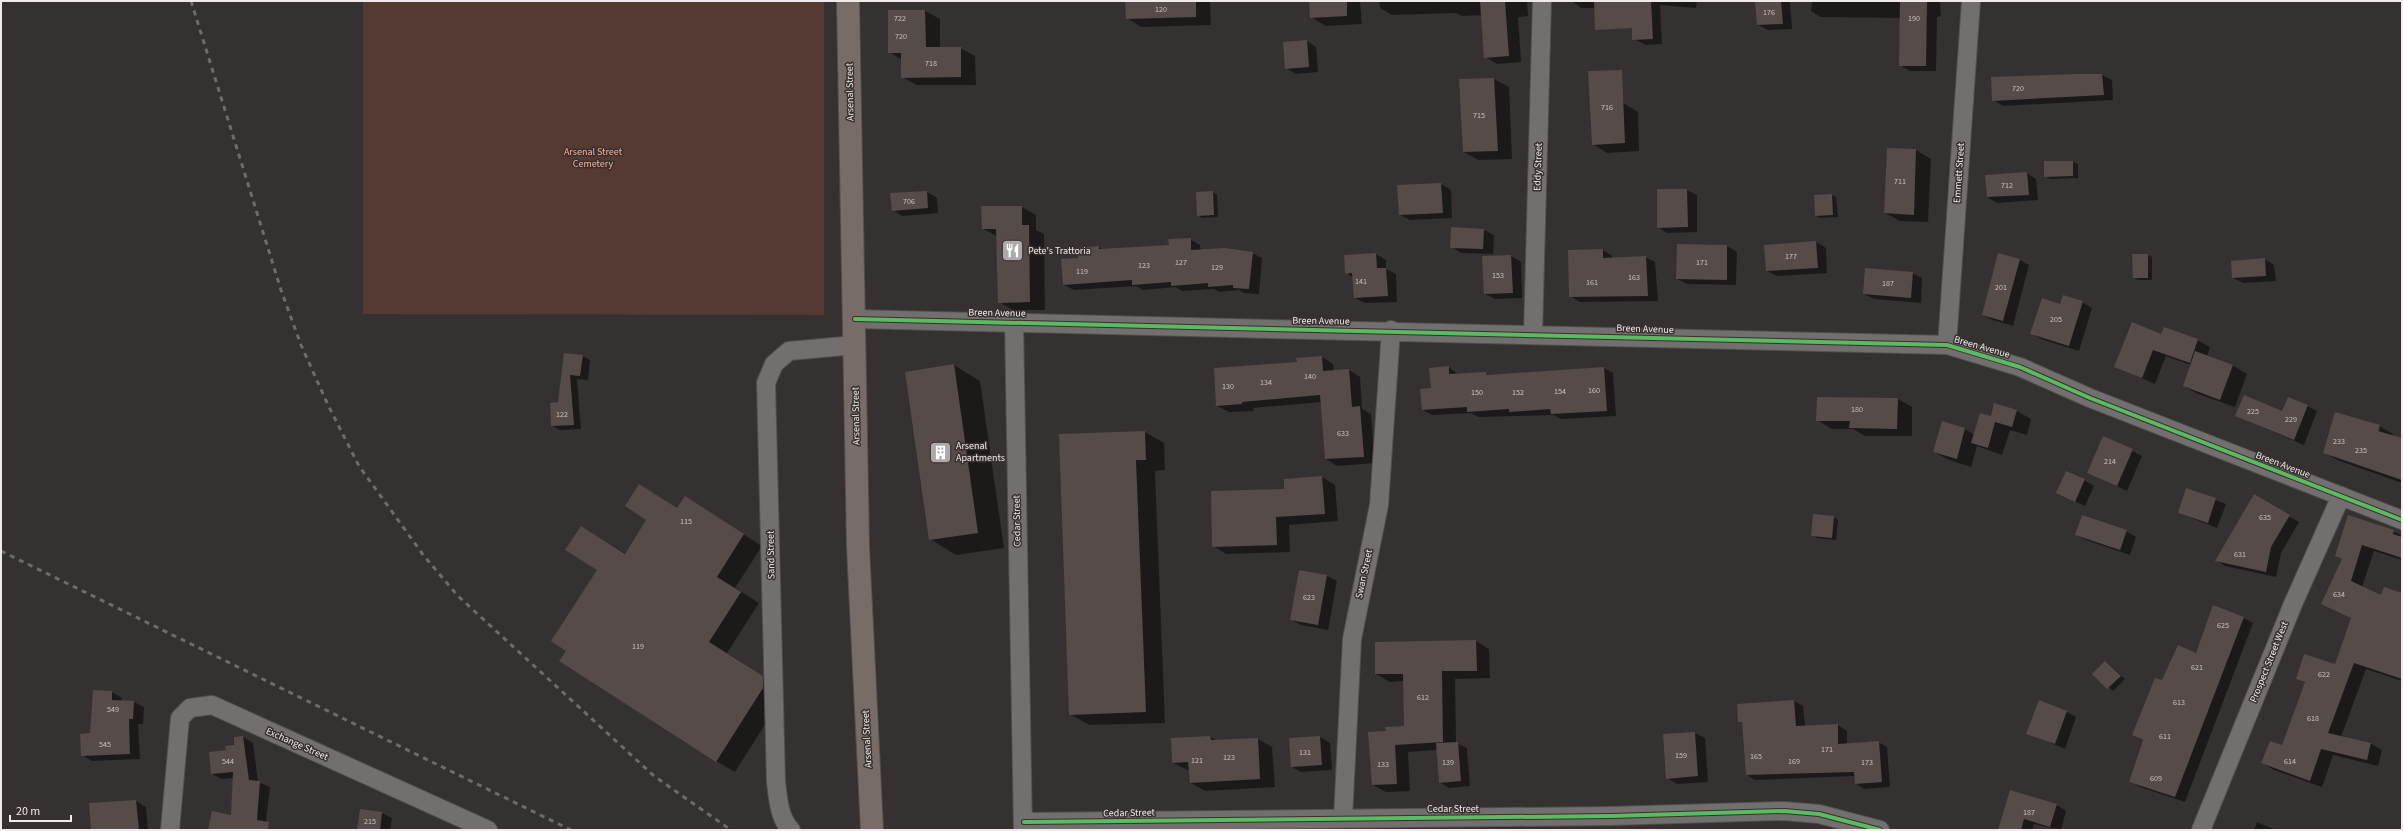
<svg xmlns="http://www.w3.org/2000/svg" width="2403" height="831" font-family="'Source Sans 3',sans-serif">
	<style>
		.green { fill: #543a32 }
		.shadow { fill: #0007; fill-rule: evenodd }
		.building { fill: #554b48 }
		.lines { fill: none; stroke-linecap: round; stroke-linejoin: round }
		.minor-casing { stroke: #53504f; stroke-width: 20 }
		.trunk-casing { stroke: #53504f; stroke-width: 24 }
		.minor { stroke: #726f6e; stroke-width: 18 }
		.trunk { stroke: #786c68; stroke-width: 22 }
		.rail { stroke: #6e6c6b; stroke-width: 3; stroke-dasharray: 5 5; stroke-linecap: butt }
		.cycleway-casing { stroke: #37302e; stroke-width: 6 }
		.cycleway { stroke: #5cba63; stroke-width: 4 }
		.labels { text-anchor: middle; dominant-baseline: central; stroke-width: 3; stroke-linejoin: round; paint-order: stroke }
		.number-label { font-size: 8px; fill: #c9c3c2 }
		.street-label { font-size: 10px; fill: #f0ebea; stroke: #37302e }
		.park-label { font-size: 10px; fill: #fdb097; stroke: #37302e }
		.poi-label { font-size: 10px; fill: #f0ebea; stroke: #37302e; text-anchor: start }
	</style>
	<rect width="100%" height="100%" fill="#353130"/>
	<path class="green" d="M363 1H824V315L363 314Z"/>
	<g class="shadow">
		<path d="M1126 1H1210L1211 25 1141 27 1127 18Z"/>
		<path d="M1310 1H1360L1362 24 1326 26 1311 17Z"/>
		<path d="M1379 1H1527L1528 16 1518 17 1521 62 1497 64 1485 57 1482 15 1462 16 1456 13 1392 15 1380 8Z"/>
		<path d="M1572 1H1618V8H1581Z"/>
		<path d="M1640 1H1697L1696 8 1660 5 1662 44 1646 45 1636 40Z"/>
		<path d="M1756 1H1790L1792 29 1768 30 1758 25Z"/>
		<path d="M1812 1H1940L1941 16 1937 17 1936 71H1910L1900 65 1901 18 1821 17 1811 11Z"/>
		<path d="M889 11H925L940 19V48H960L975 56 976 85H917L902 77V60L889 52Z"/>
		<path d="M1307 41 1316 47 1318 72 1296 74 1286 68Z"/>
		<path d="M2102 75 2112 80 2113 100 2003 106 1993 100Z"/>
		<path d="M1494 79 1509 87 1512 159 1478 160 1464 152 1460 80Z"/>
		<path d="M1623 103 1638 112 1639 151 1607 153 1593 144Z"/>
		<path d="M1888 149 1916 150 1931 159 1928 222 1900 221 1885 213Z"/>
		<path d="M2073 162 2078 164V178L2050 179 2045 176Z"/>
		<path d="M2027 173 2036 179 2038 200 1997 203 1987 197Z"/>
		<path d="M1441 184 1451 190 1452 218 1410 220 1400 215Z"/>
		<path d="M1687 190 1697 195V232L1667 233 1658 227Z"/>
		<path d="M927 192 937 198 938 213 902 216 893 210Z"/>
		<path d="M1213 192 1217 195 1218 217 1202 218 1198 215Z"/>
		<path d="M1832 195 1836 197 1838 217 1821 218 1816 216Z"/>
		<path d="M1022 207 1036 215V230L1044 234 1045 310H1013L999 302 998 237 982 228Z"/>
		<path d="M1484 230 1494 235 1493 254 1461 253 1452 247Z"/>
		<path d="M1190 239 1200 245 1201 251 1252 253 1262 258 1259 294 1244 293 1239 290 1219 292 1214 289 1182 291 1176 287 1143 290 1136 286 1074 290 1064 285 1079 259 1099 247 1104 250 1170 246Z"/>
		<path d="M1816 242 1826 248 1827 273 1777 276 1767 271Z"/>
		<path d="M1727 246 1737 252 1736 285 1687 284 1677 279Z"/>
		<path d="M1603 250 1612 256V259L1645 257 1655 262 1658 301 1580 302 1570 296Z"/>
		<path d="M1376 254 1386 260V269L1396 274 1397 302 1365 303 1355 298 1354 278 1346 273Z"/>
		<path d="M2148 255 2152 257V280H2138L2134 278Z"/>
		<path d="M1511 256 1521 262 1522 298 1495 299 1485 294Z"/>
		<path d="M2265 259 2274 265 2276 281 2243 283 2233 278Z"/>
		<path d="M2020 260 2029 265 2013 326 1993 320 1983 315Z"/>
		<path d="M1912 273 1922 278 1921 303 1874 299 1864 294Z"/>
		<path d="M2082 302 2092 308 2079 351 2041 339 2031 333 2061 305Z"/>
		<path d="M2162 335 2197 340 2210 347 2207 357 2232 365 2247 374 2235 407 2198 394 2184 386 2191 365 2166 356 2155 384 2115 366Z"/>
		<path d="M565 354 583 356 590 360 588 380 577 379 581 429 560 430 552 426 559 403Z"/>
		<path d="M1322 357 1333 364 1334 371 1349 370 1360 377 1362 409 1371 414 1375 463 1337 466 1326 459 1322 402 1253 408 1254 411 1229 412 1217 406 1298 363Z"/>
		<path d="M954 365 980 381 1004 548 956 555 930 539Z"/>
		<path d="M1449 367 1459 375 1486 373 1491 376 1604 368 1613 373 1616 416 1561 419 1554 415 1478 417 1471 413 1432 415 1423 410 1432 389Z"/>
		<path d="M1898 399 1912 407V436H1865L1853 429H1832L1817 420Z"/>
		<path d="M2307 406 2317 411 2304 445 2236 416 2283 412Z"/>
		<path d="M2017 411 2031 419 2027 435 2010 430 2002 455 1977 446 1971 467 1949 460 1934 452 1942 423 1965 429 1975 435 1991 417Z"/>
		<path d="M2379 426 2393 434 2392 436 2402 439V483L2337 460 2324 452ZM2378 428H2380L2378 436Z"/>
		<path d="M1145 432 1164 443 1165 470 1155 471 1165 723 1089 725 1070 714 1060 435Z"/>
		<path d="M2104 437 2142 456 2127 491 2088 472Z"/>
		<path d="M1322 477 1335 485 1338 521 1289 525 1290 552 1226 554 1213 546 1286 490 1285 480Z"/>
		<path d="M2084 480 2094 486 2085 506 2058 493Z"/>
		<path d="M639 485 678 509 685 497 762 546 735 588 759 603 727 653 781 688V699L735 772 716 761 568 650 598 570 581 527 626 554 648 520Z"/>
		<path d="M2187 489 2226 504 2217 528 2179 513Z"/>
		<path d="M2254 496 2299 522 2281 553 2276 577 2225 566 2216 560Z"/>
		<path d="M2349 516 2402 535V560L2374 551 2362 587 2382 596 2402 594V681L2366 669 2341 737 2370 743 2382 750 2378 766 2333 755 2322 787 2274 770 2263 763 2282 746 2306 683 2297 678 2336 665 2352 618 2343 560 2336 556Z"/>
		<path d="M1834 517 1838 520 1836 540 1817 538 1812 535Z"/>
		<path d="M2126 531 2136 537 2130 555 2086 540 2076 535Z"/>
		<path d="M1327 576 1337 581 1328 630 1301 625 1291 620Z"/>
		<path d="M2244 618 2253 623 2185 802 2140 787 2130 782 2143 741 2133 735 2163 682Z"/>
		<path d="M1476 641 1489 649 1490 678 1455 679 1456 743 1467 748 1470 786 1449 788 1439 782 1437 750 1408 752 1410 791 1386 792 1373 785 1387 732 1405 727 1404 681 1390 682 1376 674Z"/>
		<path d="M2106 662 2125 679 2113 691 2094 674Z"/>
		<path d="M112 692 122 698 121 701 134 702 144 707 143 724H138L140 759 92 761 82 755Z"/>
		<path d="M1794 701 1803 706 1805 726 1838 725 1847 731V744L1878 742 1887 747 1890 787 1864 789 1855 783V776L1755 780 1747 775 1743 723 1739 721 1738 705Z"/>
		<path d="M2067 712 2076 717 2065 749 2028 733Z"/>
		<path d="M1695 733 1705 738 1708 782 1677 784 1667 778Z"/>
		<path d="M243 737 253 743 258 782 270 787 265 830H209L232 816 234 778 222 779 212 774 227 750Z"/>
		<path d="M1210 737 1218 741 1258 739 1272 747 1275 787 1205 791 1191 783 1190 771 1173 763 1172 739Z"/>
		<path d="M1320 737 1330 743 1332 770 1301 772 1292 767Z"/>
		<path d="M2011 791 2057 805 2066 811 2061 830 2034 824 2032 830H1999Z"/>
		<path d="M136 801 146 807 148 830H92L90 804Z"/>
		<path d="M382 813 392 818 390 830H358Z"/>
		<path d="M2257 822 2276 830H2254Z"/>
		<path d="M56 829 76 830H56Z"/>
	</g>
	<g class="building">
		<path d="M1125 1H1196V17L1126 19Z"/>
		<path d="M1309 1H1347V16L1310 18Z"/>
		<path d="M1480 1H1505L1509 56 1484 58Z"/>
		<path d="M1594 1H1651L1653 39 1632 40V28L1595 30Z"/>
		<path d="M1755 1H1781L1783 24 1757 25Z"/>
		<path d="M1900 1H1927L1926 66H1899Z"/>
		<path d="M888 10H925L926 47H961V77L901 78V53H888Z"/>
		<path d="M1307 40 1309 67 1285 69 1283 42Z"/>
		<path d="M1622 70 1625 143 1592 145 1588 71Z"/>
		<path d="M2076 74H2102L2104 95 1992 101 1991 77Z"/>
		<path d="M1494 78 1498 151 1463 152 1459 79Z"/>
		<path d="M1887 148 1916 149 1914 215 1884 213Z"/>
		<path d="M2044 161H2073V176L2044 177Z"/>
		<path d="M2027 172 2029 195 1987 197 1985 175Z"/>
		<path d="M1441 183 1443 213 1399 215 1397 185Z"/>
		<path d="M1657 189H1687L1688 227 1657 228Z"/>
		<path d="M927 191 928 208 892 211 890 193Z"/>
		<path d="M1213 191 1214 215 1197 216 1196 192Z"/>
		<path d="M1832 194 1833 215 1815 216 1814 195Z"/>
		<path d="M981 206H1022V225H1029L1030 302 998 303 996 229H982Z"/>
		<path d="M1451 227 1484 229 1483 249 1450 248Z"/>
		<path d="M1191 238V250L1225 248 1253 252 1249 289 1233 288V285L1208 287V283L1171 286V282L1132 285V280L1063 285 1061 259 1078 258 1077 248 1099 246V249L1169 245 1168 239Z"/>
		<path d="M1816 241 1818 268 1766 271 1764 245Z"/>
		<path d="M1677 244 1727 245V280L1676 279Z"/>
		<path d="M1603 249V258L1646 256 1648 296 1569 297 1568 250Z"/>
		<path d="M1376 253 1377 268H1386L1388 296 1354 298 1352 273 1345 274 1344 255Z"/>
		<path d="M1998 253 2020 259 2003 321 1982 315Z"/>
		<path d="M2132 254H2148V278H2133Z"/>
		<path d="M1511 255 1513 293 1484 294 1482 256Z"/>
		<path d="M2265 258 2266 276 2232 278 2231 261Z"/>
		<path d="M1865 268 1913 272 1911 298 1863 294Z"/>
		<path d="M2063 295 2083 301 2069 346 2030 334 2042 298 2060 304Z"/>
		<path d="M2132 322 2161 334 2164 327 2198 339 2190 363 2153 350 2142 378 2114 367Z"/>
		<path d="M2195 351 2233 365 2220 400 2183 386Z"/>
		<path d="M564 353 583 355 580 376 570 375 574 425 551 426 550 403 558 402Z"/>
		<path d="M1322 356 1323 371 1349 369 1352 407 1360 406 1364 457 1325 459 1320 395 1242 402V404L1216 406 1214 368 1297 362 1296 358Z"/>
		<path d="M954 364 978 533 929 540 905 372Z"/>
		<path d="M1449 366V374L1486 372 1487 375 1604 367 1607 411 1551 414 1550 409 1509 412V409L1467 412V407L1422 410 1420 389 1431 388 1429 368Z"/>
		<path d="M2244 395 2282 411 2288 397 2308 405 2294 440 2235 416Z"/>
		<path d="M1817 397 1898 398 1897 429 1849 428 1850 421H1816Z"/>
		<path d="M1994 403 2017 410 2012 427 1995 422 1988 448 1971 443 1980 413 1991 416Z"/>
		<path d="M2335 412 2380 425 2378 431 2402 438V480L2323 453Z"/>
		<path d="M1942 421 1965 428 1957 459 1933 452Z"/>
		<path d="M1145 431 1146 460H1136L1146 712 1069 715 1059 434Z"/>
		<path d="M2103 436 2133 449 2117 486 2087 473Z"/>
		<path d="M2066 471 2085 479 2075 502 2056 493Z"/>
		<path d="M1322 476 1325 514 1276 517 1277 545 1212 547 1211 491 1284 489V479Z"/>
		<path d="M639 484 677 508 685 496 744 534 717 577 741 592 709 642 763 676V688L716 762 559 661 566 651 551 641 597 570 565 550 581 526 625 554 646 520 625 506Z"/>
		<path d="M2186 488 2216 498 2208 523 2178 513Z"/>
		<path d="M2254 494 2290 515 2271 547 2266 572 2215 561Z"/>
		<path d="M1813 514 1834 516 1832 538 1811 536Z"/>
		<path d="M2082 515 2127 530 2120 550 2075 535Z"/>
		<path d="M2348 515 2394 530 2393 534 2402 537V558L2362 545 2351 581 2381 595 2384 587 2402 593V679L2354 663 2328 733 2371 743 2367 760 2321 749 2310 781 2261 763 2270 741 2282 745 2305 682 2296 679 2304 654 2335 664 2351 618 2321 604 2342 559 2335 556Z"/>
		<path d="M1299 570 1327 575 1318 625 1290 620Z"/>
		<path d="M2213 605 2244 617 2175 797 2129 782 2143 740 2132 735 2155 678 2162 680 2178 645 2196 653Z"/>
		<path d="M1476 640 1477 671H1442L1443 742 1395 745 1397 784 1372 785 1368 732 1386 731 1385 727 1404 726 1403 674H1375V642Z"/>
		<path d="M2105 661 2121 676 2107 689 2092 674Z"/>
		<path d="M93 690 112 691V700L134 701 133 719H129L130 754 81 756 80 734 90 733Z"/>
		<path d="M1794 700 1796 726 1838 724V744L1879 741 1882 782 1855 784 1854 772 1746 775 1742 722H1738L1737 704Z"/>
		<path d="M2039 700 2067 711 2055 744 2026 734Z"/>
		<path d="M1695 732 1698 776 1666 779 1663 734Z"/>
		<path d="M243 736 249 780 260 781 257 820 269 822 268 830H208L212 811 231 815 233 772 211 774 209 752 226 750 225 746 234 745V737Z"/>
		<path d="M1210 736 1211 740 1258 738 1260 779 1190 783 1188 762 1172 763 1171 738Z"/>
		<path d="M1320 736 1322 765 1291 767 1289 738Z"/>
		<path d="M1458 742 1461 781 1439 783 1436 743Z"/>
		<path d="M2010 790 2057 804 2050 827 2024 819 2021 830H1998Z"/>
		<path d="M136 800 139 830H91L89 803Z"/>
		<path d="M360 809 382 812 380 830H357Z"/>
	</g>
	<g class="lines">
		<defs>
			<g id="minor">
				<path d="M855 319 1947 345 2020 367 2090 398 2402 520"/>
				<path d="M1014 322 1023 830"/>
				<path d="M1533 334 1542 1"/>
				<path d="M1947 345 1971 1"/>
				<path d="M1343 818 1352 639 1379 505 1391 330"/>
				<path d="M1024 822 1611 816 1784 811 1819 814 1880 830"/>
				<path d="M170 830 180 718 190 708 212 705 488 830"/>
				<path d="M791 830C779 818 778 798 776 782L766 383 774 364 789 351 855 345"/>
				<path d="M2201 830 2293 604 2341 496"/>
			</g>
			<path id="trunk" d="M848 1 858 547 872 830"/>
		</defs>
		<use href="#minor" class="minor-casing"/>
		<use href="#trunk" class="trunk-casing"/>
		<use href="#minor" class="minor"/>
		<use href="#trunk" class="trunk"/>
		<g class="rail">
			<path d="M191 1 281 290 301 345 328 405 359 466 424 556 458 596 654 776 731 830"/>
			<path d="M1 551 571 830"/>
		</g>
		<defs>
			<g id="cycleway">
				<path d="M855 319 1947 345 2020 367 2090 398 2402 520"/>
				<path d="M1024 822 1611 816 1784 811 1819 814 1880 830"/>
			</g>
		</defs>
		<use href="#cycleway" class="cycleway-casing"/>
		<use href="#cycleway" class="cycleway"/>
	</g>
	<defs>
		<symbol id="restaurant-square" viewBox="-11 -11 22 22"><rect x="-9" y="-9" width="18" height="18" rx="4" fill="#afaaa9" stroke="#37302e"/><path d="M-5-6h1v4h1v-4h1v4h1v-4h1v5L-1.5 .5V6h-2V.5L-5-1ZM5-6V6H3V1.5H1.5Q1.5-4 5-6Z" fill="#fff"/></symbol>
		<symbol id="building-square" viewBox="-11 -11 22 22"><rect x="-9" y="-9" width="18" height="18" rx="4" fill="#afaaa9" stroke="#37302e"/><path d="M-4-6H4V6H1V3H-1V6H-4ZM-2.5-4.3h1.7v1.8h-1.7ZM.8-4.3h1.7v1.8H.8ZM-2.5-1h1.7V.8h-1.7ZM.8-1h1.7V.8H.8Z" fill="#fff"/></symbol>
	</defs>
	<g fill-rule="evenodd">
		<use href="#restaurant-square" x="1000" y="238" width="25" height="25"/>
		<use href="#building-square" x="928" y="440" width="25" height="25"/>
	</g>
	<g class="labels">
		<g class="number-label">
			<text x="1161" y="9">120</text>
			<text x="1769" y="12">176</text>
			<text x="900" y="18">722</text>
			<text x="1914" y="18">190</text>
			<text x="901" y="36">720</text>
			<text x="931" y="63">718</text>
			<text x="2018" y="88">720</text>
			<text x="1607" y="107">716</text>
			<text x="1479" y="115">715</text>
			<text x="1900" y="181">711</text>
			<text x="2007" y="185">712</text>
			<text x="909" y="201">706</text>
			<text x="1791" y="256">177</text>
			<text x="1181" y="262">127</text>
			<text x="1702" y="262">171</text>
			<text x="1144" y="265">123</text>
			<text x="1217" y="267">129</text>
			<text x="1082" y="271">119</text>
			<text x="1498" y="275">153</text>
			<text x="1634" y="277">163</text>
			<text x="1361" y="281">141</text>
			<text x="1592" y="282">161</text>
			<text x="1888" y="283">187</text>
			<text x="2001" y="287">201</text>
			<text x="2056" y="319">205</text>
			<text x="1310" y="376">140</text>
			<text x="1266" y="382">134</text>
			<text x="1228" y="386">130</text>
			<text x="1594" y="390">160</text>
			<text x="1560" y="391">154</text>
			<text x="1477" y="392">150</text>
			<text x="1518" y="392">152</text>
			<text x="1857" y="409">180</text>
			<text x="2253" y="411">225</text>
			<text x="562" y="414">122</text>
			<text x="2291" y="419">229</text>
			<text x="1343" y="433">633</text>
			<text x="2339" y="441">233</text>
			<text x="2361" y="450">235</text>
			<text x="2110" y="461">214</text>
			<text x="2265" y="517">635</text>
			<text x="686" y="521">115</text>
			<text x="2240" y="554">631</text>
			<text x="2339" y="594">634</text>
			<text x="1309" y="597">623</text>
			<text x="2223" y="625">625</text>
			<text x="638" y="646">119</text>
			<text x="2197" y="667">621</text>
			<text x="2324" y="674">622</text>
			<text x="1423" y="697">612</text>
			<text x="2179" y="702">613</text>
			<text x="113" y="709">549</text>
			<text x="2313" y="718">618</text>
			<text x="2165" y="736">611</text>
			<text x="105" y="744">545</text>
			<text x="1827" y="749">171</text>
			<text x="1305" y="752">131</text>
			<text x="1681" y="755">159</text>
			<text x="1756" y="756">165</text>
			<text x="1229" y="757">123</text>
			<text x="1197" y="760">121</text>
			<text x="228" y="761">544</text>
			<text x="1794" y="761">169</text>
			<text x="2290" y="761">614</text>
			<text x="1448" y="762">139</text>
			<text x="1867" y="762">173</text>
			<text x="1383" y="764">133</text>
			<text x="2156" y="778">609</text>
			<text x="2029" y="812">187</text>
			<text x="370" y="821">215</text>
		</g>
		<g class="street-label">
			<text transform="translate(850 92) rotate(-91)">Arsenal Street</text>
			<text transform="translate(1538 167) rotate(-88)">Eddy Street</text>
			<text transform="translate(1959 173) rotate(-86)">Emmett Street</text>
			<text transform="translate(997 313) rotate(1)">Breen Avenue</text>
			<text transform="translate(1321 321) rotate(1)">Breen Avenue</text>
			<text transform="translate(1645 329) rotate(2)">Breen Avenue</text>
			<text transform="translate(1982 347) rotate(16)">Breen Avenue</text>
			<text transform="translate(856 416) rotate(-91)">Arsenal Street</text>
			<text transform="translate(2283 465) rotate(21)">Breen Avenue</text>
			<text transform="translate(1017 521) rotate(-91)">Cedar Street</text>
			<text transform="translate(771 555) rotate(-91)">Sand Street</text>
			<text transform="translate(1364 574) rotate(-78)">Swan Street</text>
			<text transform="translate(2269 662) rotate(-68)">Prospect Street West</text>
			<text transform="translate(867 739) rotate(-93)">Arsenal Street</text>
			<text transform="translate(297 744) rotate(24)">Exchange Street</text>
			<text x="1453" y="809">Cedar Street</text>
			<text transform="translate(1129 813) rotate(-1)">Cedar Street</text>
		</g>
		<g class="park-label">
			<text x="593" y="152">Arsenal Street<tspan x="593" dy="12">Cemetery</tspan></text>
		</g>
		<g class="poi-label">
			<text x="1028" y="251">Pete's Trattoria</text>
			<text x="956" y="446">Arsenal<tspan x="956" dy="12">Apartments</tspan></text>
		</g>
	</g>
	<rect width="2403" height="831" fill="none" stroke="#f0ebea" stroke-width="4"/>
	<path d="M10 815v6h61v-6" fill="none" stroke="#f0ebea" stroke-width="2"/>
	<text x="16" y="815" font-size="12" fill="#f0ebea" stroke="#37302e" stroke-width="3" paint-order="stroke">20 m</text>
</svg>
